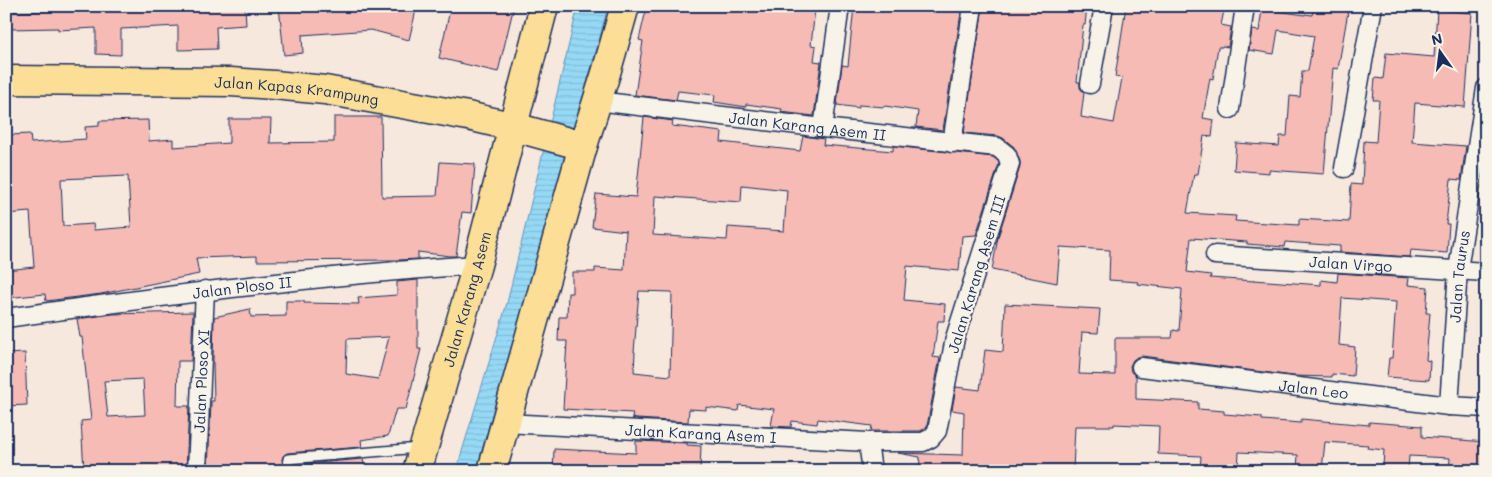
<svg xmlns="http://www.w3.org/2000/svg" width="1492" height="477" font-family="Mali,sans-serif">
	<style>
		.water { fill: url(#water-rules); stroke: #6495ba }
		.building { fill: #f7bbb5; stroke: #1b2f5e; fill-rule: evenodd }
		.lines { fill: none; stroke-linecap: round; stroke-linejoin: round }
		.service-casing { stroke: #1b2f5e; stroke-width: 12 }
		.minor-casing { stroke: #1b2f5e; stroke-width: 21 }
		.primary-casing { stroke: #1b2f5e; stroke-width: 31 }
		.service { stroke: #f7f3e8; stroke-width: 9 }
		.minor { stroke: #f7f3e8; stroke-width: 18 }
		.primary { stroke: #fcde96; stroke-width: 28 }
		.labels { text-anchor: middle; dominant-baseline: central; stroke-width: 4.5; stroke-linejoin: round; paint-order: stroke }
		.street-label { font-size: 15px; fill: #1b2f5e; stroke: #f7f3e8 }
	</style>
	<defs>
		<pattern id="water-rules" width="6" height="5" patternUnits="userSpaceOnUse" patternTransform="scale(1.25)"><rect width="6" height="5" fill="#95d9f7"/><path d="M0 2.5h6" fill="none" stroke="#80bbd6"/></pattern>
	</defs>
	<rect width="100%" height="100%" fill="#f7e8de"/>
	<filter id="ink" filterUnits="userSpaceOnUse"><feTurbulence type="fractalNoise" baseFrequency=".02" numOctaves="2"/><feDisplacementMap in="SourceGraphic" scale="10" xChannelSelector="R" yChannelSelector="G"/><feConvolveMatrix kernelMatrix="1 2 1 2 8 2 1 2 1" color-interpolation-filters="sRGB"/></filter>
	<g filter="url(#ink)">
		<path class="water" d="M578 6H608L600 37 476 471H456L507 303Z"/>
		<g class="building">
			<path d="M57 6H173V9L206 6H245L246 25 216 27 217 49 178 50V26L121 29V55L96 54V28L58 30V28L8 29 7 12 57 11Z"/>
			<path d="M279 6H417L409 40 371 30 302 35 303 53 284 55Z"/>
			<path d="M451 6H514L498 72 439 58Z"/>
			<path d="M647 6H744L779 12 780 6 815 9 811 45 816 46 814 61 821 62 814 116 781 112 782 109 746 104V107L714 102 715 95 678 91 676 100 635 95 643 41 639 40Z"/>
			<path d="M854 6H962L943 130 916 127 918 111 885 106 884 107 859 105V108L837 105 842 65 848 66Z"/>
			<path d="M983 6H1087L1085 25H1083L1077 82H1080V88L1084 93 1081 117 1114 123 1122 78 1115 77 1126 6H1225L1221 25 1231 27 1228 47 1222 46V47H1218L1213 79 1210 78 1203 118 1214 120 1212 137 1204 136 1198 174H1194L1187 213 1236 216 1235 221 1299 225V219L1349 222 1351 184 1362 185 1364 141 1376 142 1379 100H1373L1375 78 1383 79 1386 53 1434 57 1437 10 1472 13 1465 107 1415 103 1412 142 1466 146 1461 180 1451 179 1446 224H1449L1447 253 1411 250 1410 257 1340 252V246L1285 242 1284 247 1247 244V242L1191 238 1187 272 1211 275 1210 278 1254 281V280L1321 285V280L1337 282 1338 273 1409 278 1408 285 1428 287 1426 313H1430L1426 360 1430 361 1429 380 1387 377 1389 358H1392L1396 302 1342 298 1339 345 1355 347 1353 376 1332 374V377L1293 376 1142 356 1137 357 1133 360 1130 366 1131 372 1136 376V399L1198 402V409L1224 411V414L1262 417V420L1301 423V419L1369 425V422L1422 426V437L1486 442V471H1449L1450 458 1409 456 1408 470 1383 467 1384 450 1367 448 1368 445 1325 442 1322 470 1297 468 1298 455 1239 452 1238 471H1200L1201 456 1158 454 1159 426 1114 424V426H1075L1073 471H919L920 457 898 453 963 455 964 412 952 410 956 387 980 390 985 350 1003 352 1005 304 1100 309 1098 333 1082 332 1079 374 1115 375V338H1172L1173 330 1179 331 1182 289 1137 284 1138 282 1109 280 1110 250 1060 247 1057 283 992 270 998 237 1020 167V161L1014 147 1003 138 998 136 964 133Z"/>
			<path d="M1314 6H1349L1338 69 1333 68 1324 174 1269 170V173L1234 170 1236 143 1279 146 1280 136H1287L1290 96 1300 97 1302 71H1308L1314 36 1278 30 1274 54 1249 50 1252 30 1259 31 1262 9 1305 15V14L1312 15Z"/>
			<path d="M334 117H381L382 197 437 196 440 162 475 164 471 213 462 212 456 256H450L418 252V259L397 260 257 261V256L196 258 199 274 101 294 46 301 45 294 6 298V270L34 267 30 212 6 214V144H10L9 135 30 134 31 143 86 139 85 127 99 126V121L148 120 149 141 173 139V147L229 143V119H271L270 143 334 142ZM128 176 131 227 94 230 93 224 63 226 61 179Z"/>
			<path d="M644 117 673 121 672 126 722 132 721 142 800 151 803 136 824 139 823 145 893 151V146L993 157 998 161 999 164 976 235 962 236 959 271 907 266 904 300 945 304 944 321H938L933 357 940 358 927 426 924 429 920 431H871L872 426 818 419 817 424 792 421 791 427 771 426 774 409 739 405 738 411 706 407V410L689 409 688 422 637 419 632 418 633 413 563 409 567 341H558L559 317H567L568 293H572V272H595V268L624 270 626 231 592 227 596 194 636 197ZM742 185 787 190 784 231 728 227 727 240 653 235 655 196 741 202ZM639 291 672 292 670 376 634 372 635 352H634Z"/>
			<path d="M418 280V349H421L406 409H396L388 436 361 440 362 447 287 453 283 456 282 459 283 471H208L211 404V401H214L213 361 214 317 250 309 251 317 286 316V301H304V303L359 304 358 298 397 295V282ZM389 337 378 379 346 374 347 339Z"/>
			<path d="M193 312 191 361H178L177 406H189L186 471H84L81 421 91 420 82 337H80L77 319 113 314ZM143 379 145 415 108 417 104 381Z"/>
			<path d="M25 353 27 405 6 406V354Z"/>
			<path d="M636 441 687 443V445L701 446 700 471H553L554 449 636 453Z"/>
			<path d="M363 459 365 471H293L294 465Z"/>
		</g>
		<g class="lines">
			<defs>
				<path id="service" d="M288 467V459L419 448"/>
				<g id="minor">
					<path d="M1090 84 1104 6"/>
					<path id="s1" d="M597 101 823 128 997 147 1007 155 1010 164 955 338 937 431 931 438 923 442H868"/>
					<path d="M1230 109 1245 6"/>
					<path d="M823 128 840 6"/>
					<path d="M952 143 973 6"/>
					<path d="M1344 168 1373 6"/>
					<path id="s2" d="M1215 255 1486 272"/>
					<path id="s3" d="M6 318C163 296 319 275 477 265"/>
					<path id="s4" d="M1141 367 1449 406 1486 408"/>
					<path id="s5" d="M1449 406 1458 270 1486 88"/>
					<path id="s6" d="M505 423 868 442 872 471"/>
					<path id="s7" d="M197 471 205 290"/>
				</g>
				<g id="primary">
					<path id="s8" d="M6 80 231 82 274 85 325 90 468 116 518 128 583 146"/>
					<path id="s9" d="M417 471 477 265 544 6"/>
					<path d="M492 471 583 146 606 73 625 6"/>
				</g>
			</defs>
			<use href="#service" class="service-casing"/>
			<use href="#minor" class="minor-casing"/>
			<use href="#primary" class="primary-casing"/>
			<use href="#service" class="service"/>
			<use href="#minor" class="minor"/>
			<use href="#primary" class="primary"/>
		</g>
	</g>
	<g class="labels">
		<g class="street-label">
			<text stroke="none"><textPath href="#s8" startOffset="291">Jalan Kapas Krampung</textPath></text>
			<text stroke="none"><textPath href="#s1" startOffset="212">Jalan Karang Asem II</textPath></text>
			<text stroke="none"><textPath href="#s2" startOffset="136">Jalan Virgo</textPath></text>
			<text transform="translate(976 274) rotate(-73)">Jalan Karang Asem III</text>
			<text stroke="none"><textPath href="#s5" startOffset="130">Jalan Taurus</textPath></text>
			<text stroke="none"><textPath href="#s3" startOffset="238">Jalan Ploso II</textPath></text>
			<text stroke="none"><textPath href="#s9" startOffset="179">Jalan Karang Asem</textPath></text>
			<text stroke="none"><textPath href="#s7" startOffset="90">Jalan Ploso XI</textPath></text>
			<text stroke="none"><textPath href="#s4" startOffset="174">Jalan Leo</textPath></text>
			<text stroke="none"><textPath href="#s6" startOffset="196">Jalan Karang Asem I</textPath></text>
		</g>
	</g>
	<rect width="1492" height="477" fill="none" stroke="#f7f3e8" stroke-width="25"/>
	<rect x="12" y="12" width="1467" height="452" fill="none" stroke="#1b2f5e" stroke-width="2" filter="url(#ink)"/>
	<g transform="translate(1440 52) rotate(346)" stroke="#f7f3e8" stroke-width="4" paint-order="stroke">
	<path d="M0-4L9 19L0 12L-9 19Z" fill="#1b2f5e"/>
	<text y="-8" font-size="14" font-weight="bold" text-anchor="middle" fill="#1b2f5e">N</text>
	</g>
</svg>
